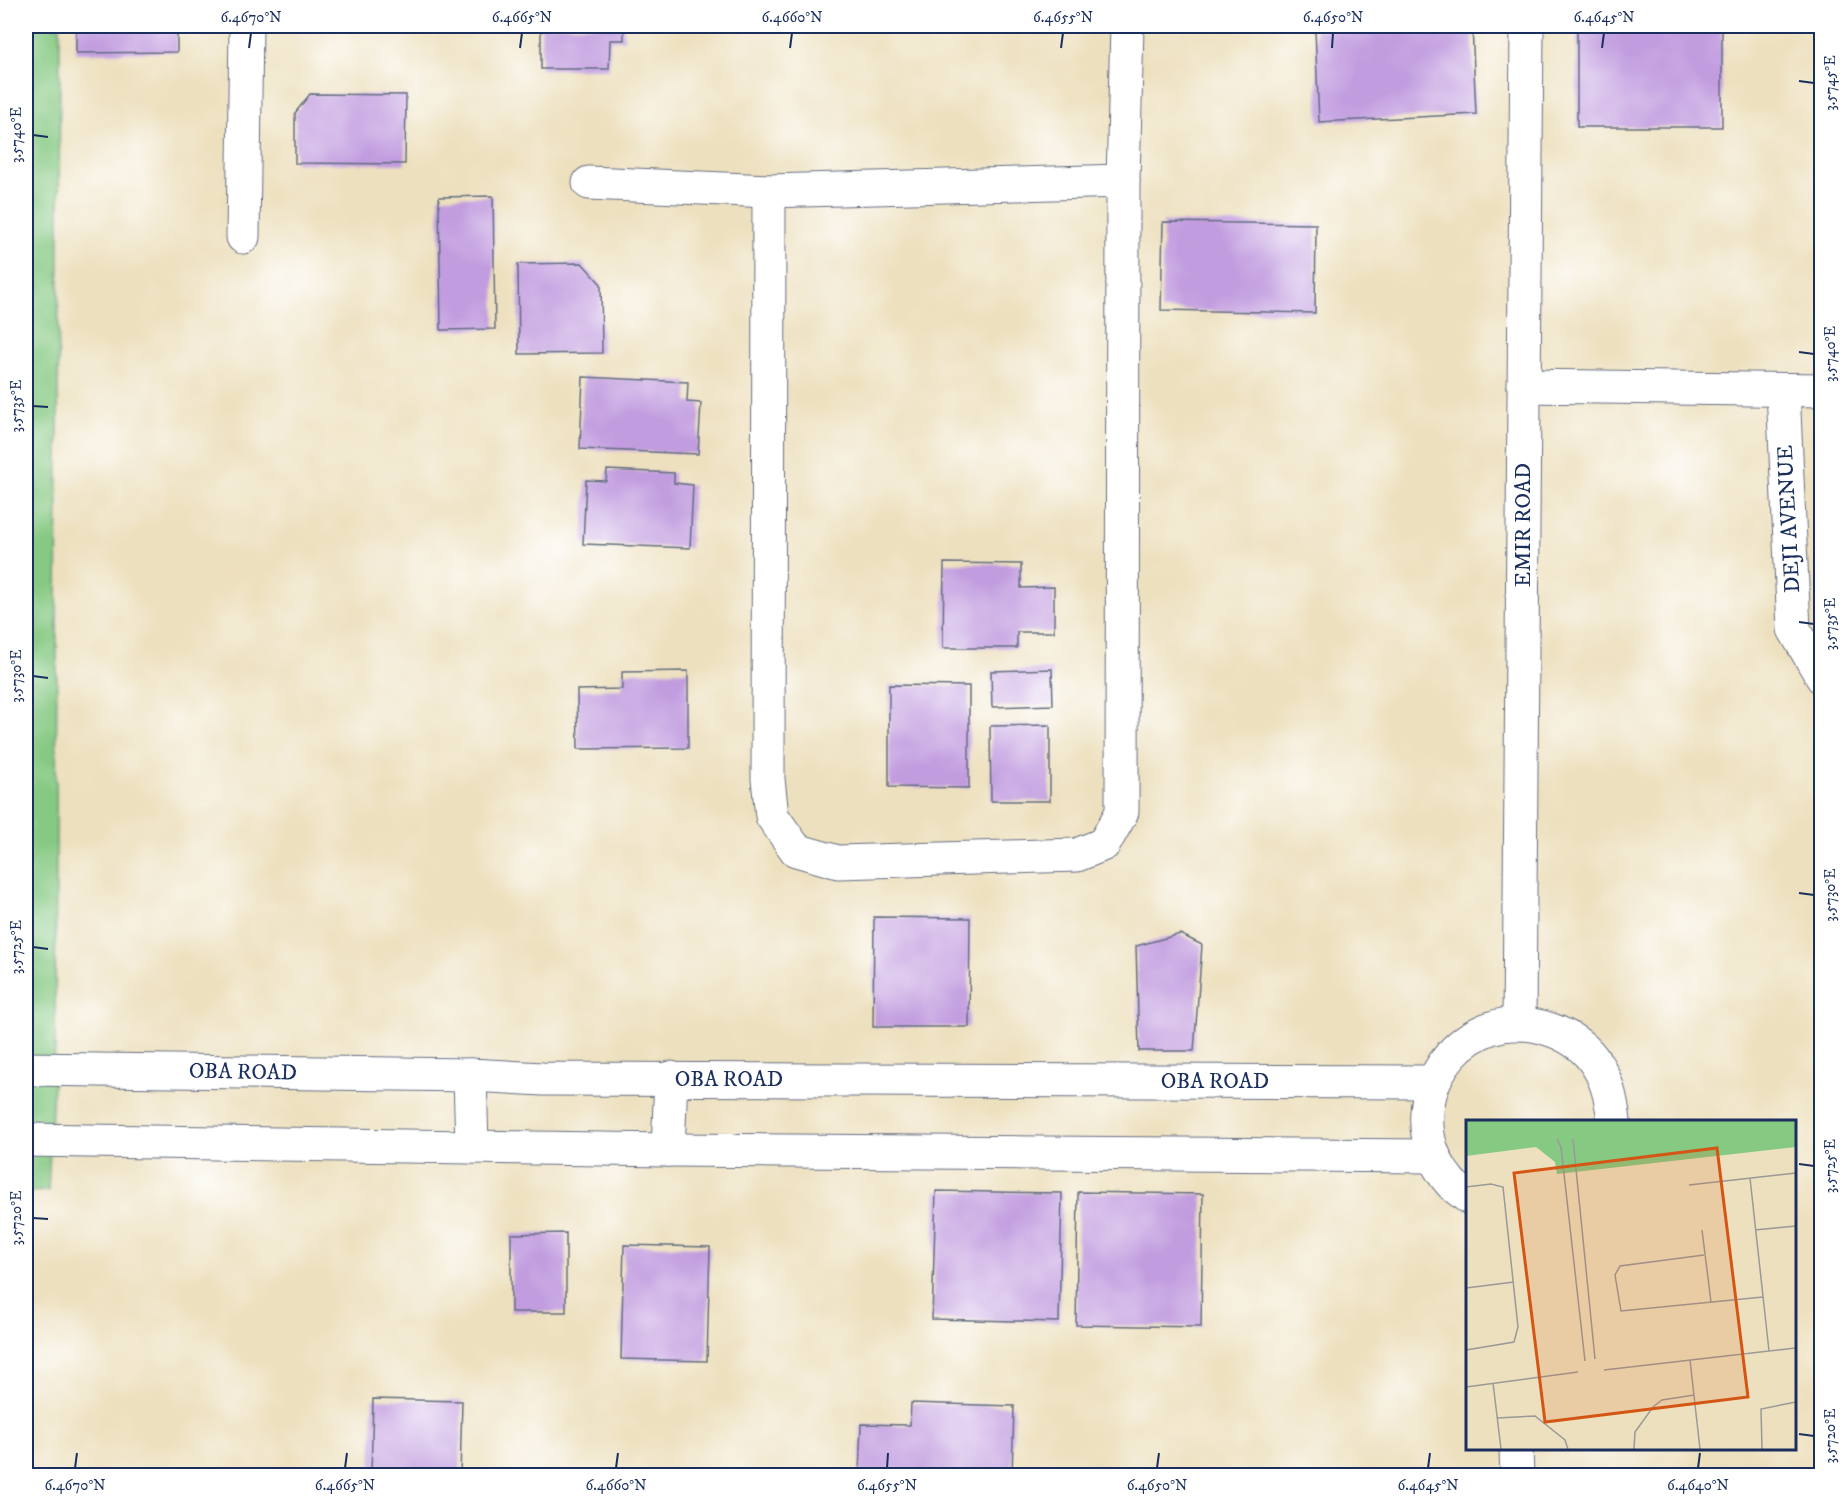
<svg xmlns="http://www.w3.org/2000/svg" width="1847" height="1501" font-family="'IM FELL DW Pica',serif">
	<style>
		.green { fill: #86c982; stroke: #507c70; stroke-width: 1.5 }
		.building { fill: #c19cdf }
		.lines { fill: none; stroke-linecap: round; stroke-linejoin: round }
		.street-casing { stroke: #646d80; stroke-width: 35 }
		.street { stroke: #fff; stroke-width: 33 }
		.ticks { fill: none; stroke: #1b2f5e; stroke-width: 2 }
		.labels { text-anchor: middle; dominant-baseline: central; stroke-width: 4.5; stroke-linejoin: round; paint-order: stroke }
		.street-label { font-size: 22px; fill: #1b2f5e; stroke: #fff }
		.inset-road { fill: none; stroke: #999998; stroke-width: 1.5 }
		.view { fill: #d45514; fill-opacity: 0.15; stroke: #d45514; stroke-width: 3 }
		.inset-edge { fill: none; stroke: #1b2f5e; stroke-width: 3 }
		.neatline { fill: none; stroke: #1b2f5e; stroke-width: 2 }
		.ticks-label { font-size: 15px; text-anchor: middle; fill: #1b2f5e }
	</style>
	<rect width="100%" height="100%" fill="#fff"/>
	<filter id="ink" filterUnits="userSpaceOnUse"><feTurbulence type="fractalNoise" baseFrequency=".0167" numOctaves="2"/><feDisplacementMap in="SourceGraphic" scale="12" xChannelSelector="R" yChannelSelector="G"/><feConvolveMatrix kernelMatrix="1 2 1 2 8 2 1 2 1" color-interpolation-filters="sRGB"/></filter>
	<filter id="wash" filterUnits="userSpaceOnUse"><feTurbulence type="fractalNoise" baseFrequency=".008" numOctaves="4" result="noise"/><feDisplacementMap in="SourceGraphic" scale="24" xChannelSelector="R" yChannelSelector="G"/><feGaussianBlur stdDeviation="1.35" result="paint"/><feColorMatrix in="noise" values="0 0 0 0 0 0 0 0 0 0 0 0 0 0 0 0 0 1.4 0 .05"/><feComposite in="paint" operator="in"/></filter>
	<g filter="url(#wash)">
		<rect width="100%" height="100%" fill="#ede0be"/>
		<path class="green" d="M26 26H60L55 1044 48 1191 26 1192Z"/>
		<g id="blocks">
			<g class="building">
				<path d="M76 26H177V52L76 53Z"/>
				<path d="M541 26H624V40H610L609 69H541Z"/>
				<path d="M1420 26H1472L1476 114 1319 122 1315 30Z"/>
				<rect x="1577" y="26" width="145" height="101"/>
				<path d="M310 94 406 95 405 164 295 163V113Z"/>
				<path d="M493 196 495 329 441 330 439 197Z"/>
				<path d="M1163 222 1316 224 1315 313 1161 310Z"/>
				<path d="M582 263 601 284 602 353 519 354 518 264Z"/>
				<path d="M583 377 688 382 687 402 701 403 698 454 580 449Z"/>
				<path d="M607 470 674 473V483L693 485 690 548 583 544 586 480 606 481Z"/>
				<path d="M944 563 1021 564V588L1054 587V632H1017V648H943Z"/>
				<path d="M1052 669 1053 705 992 707 991 671Z"/>
				<path d="M688 671V748L578 749 577 690 622 689V672Z"/>
				<path d="M889 685 969 686V788L889 787Z"/>
				<path d="M1050 725V801H991L990 726Z"/>
				<path d="M874 917 970 918 969 1027H873Z"/>
				<path d="M1180 934 1202 945 1194 1051H1139L1136 946Z"/>
				<path d="M936 1191 1062 1193 1059 1322 932 1319Z"/>
				<path d="M1078 1192 1203 1194 1201 1327 1076 1325Z"/>
				<path d="M566 1233V1312H511V1234Z"/>
				<path d="M624 1245 710 1247 707 1361 621 1359Z"/>
				<path d="M373 1399 462 1401 460 1476H371Z"/>
				<path d="M911 1403 1014 1406 1012 1476H859L861 1424 910 1425Z"/>
			</g>
		</g>
	</g>
	<g filter="url(#ink)">
		<use href="#blocks" fill-opacity="0" stroke="#646d80" stroke-width="1.5"/>
		<g class="lines">
			<defs>
				<g id="street">
					<path d="M589 183 769 191 1123 181"/>
					<path d="M769 191 768 779 772 816 796 850 838 862 1077 855 1104 844 1122 812 1123 181 1127 26"/>
					<path d="M243 237 246 26"/>
					<path d="M1524 386 1822 390"/>
					<path d="M1783 390 1794 629 1822 677"/>
					<path d="M1519 1024 1527 26"/>
					<path d="M26 1069 470 1075 543 1079 1433 1082"/>
					<path d="M470 1075 472 1147"/>
					<path d="M26 1140 668 1150 1434 1156"/>
					<path d="M668 1150 671 1078"/>
					<path d="M1468 1197C1462 1192 1455 1188 1450 1182 1406 1131 1427 1050 1491 1028 1528 1016 1577 1032 1597 1065 1608 1082 1612 1102 1614 1122"/>
					<path d="M1516 1448 1517 1476"/>
				</g>
			</defs>
			<use href="#street" class="street-casing"/>
			<use href="#street" class="street"/>
		</g>
	</g>
	<path class="ticks" d="M249 48 251 33M520 48 522 33M790 48 792 33M1061 48 1063 33M1332 48 1333 33M1602 48 1604 33M1799 81 1814 83M33 135 48 137M1799 352 1814 354M33 406 48 407M1799 622 1814 624M33 676 48 678M1799 893 1814 895M33 947 48 949M1799 1164 1814 1166M33 1218 48 1219M1799 1434 1814 1436M75 1468 77 1453M345 1468 347 1453M616 1468 618 1453M887 1468 888 1453M1157 1468 1159 1453M1428 1468 1430 1453M1698 1468 1700 1453"/>
	<g class="labels">
		<g class="street-label">
			<text transform="translate(1789 519) rotate(-93)">DEJI AVENUE</text>
			<text transform="translate(1523 525) rotate(-90)">EMIR ROAD</text>
			<text transform="translate(243 1072) rotate(1)">OBA ROAD</text>
			<text x="729" y="1079">OBA ROAD</text>
			<text x="1215" y="1081">OBA ROAD</text>
		</g>
	</g>
	<g transform="translate(1466 1120)">
		<rect width="330" height="330" fill="#ede0be"/>
		<path d="M0 1H330V27L91 54 89 42 70 27 0 36Z" fill="#86c982"/>
		<path class="inset-road" d="M91 19 95 27 119 241M107 19 129 239M284 58 303 231M223 65 330 53M0 67 25 64 37 67 52 207 48 222 0 230M236 110 245 182M289 110 330 106M238 135 154 146 149 155 155 191 297 177M0 168 48 162M224 240 234 329M138 250 330 228M27 263 35 329M0 267 112 252M31 298 69 296 99 320 102 329M168 329 169 312 187 287 196 280 228 275M296 329 295 289 330 282"/>
		<path class="view" d="M251 28 282 277 79 302 48 53Z"/>
		<rect width="330" height="330" class="inset-edge"/>
	</g>
	<rect width="1847" height="1501" fill="none" stroke="#fff" stroke-width="66"/>
	<rect x="33" y="33" width="1781" height="1435" class="neatline"/>
	<g class="ticks-label">
		<text x="251" y="22">6.4670°N</text>
		<text x="522" y="22">6.4665°N</text>
		<text x="792" y="22">6.4660°N</text>
		<text x="1063" y="22">6.4655°N</text>
		<text x="1333" y="22">6.4650°N</text>
		<text x="1604" y="22">6.4645°N</text>
		<text transform="translate(1830 83) rotate(-90)" y="5">3.5745°E</text>
		<text transform="translate(16 135) rotate(-90)" y="5">3.5740°E</text>
		<text transform="translate(1830 354) rotate(-90)" y="5">3.5740°E</text>
		<text transform="translate(16 406) rotate(-90)" y="5">3.5735°E</text>
		<text transform="translate(1830 624) rotate(-90)" y="5">3.5735°E</text>
		<text transform="translate(16 676) rotate(-90)" y="5">3.5730°E</text>
		<text transform="translate(1830 895) rotate(-90)" y="5">3.5730°E</text>
		<text transform="translate(16 947) rotate(-90)" y="5">3.5725°E</text>
		<text transform="translate(1830 1166) rotate(-90)" y="5">3.5725°E</text>
		<text transform="translate(16 1218) rotate(-90)" y="5">3.5720°E</text>
		<text transform="translate(1830 1436) rotate(-90)" y="5">3.5720°E</text>
		<text x="75" y="1490">6.4670°N</text>
		<text x="345" y="1490">6.4665°N</text>
		<text x="616" y="1490">6.4660°N</text>
		<text x="887" y="1490">6.4655°N</text>
		<text x="1157" y="1490">6.4650°N</text>
		<text x="1428" y="1490">6.4645°N</text>
		<text x="1698" y="1490">6.4640°N</text>
	</g>
</svg>
